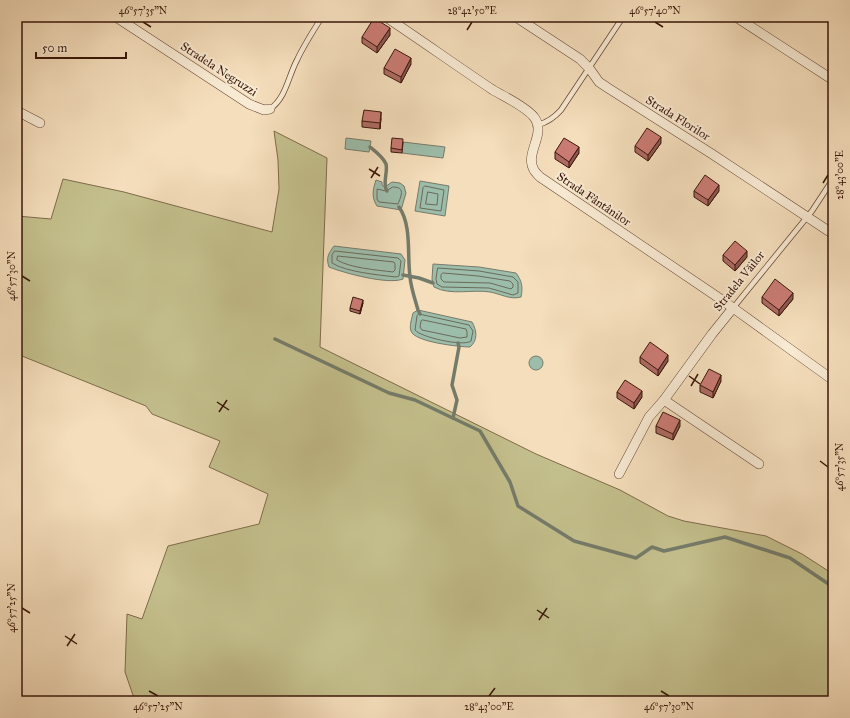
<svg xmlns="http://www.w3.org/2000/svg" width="850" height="718" font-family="'IM FELL Great Primer',serif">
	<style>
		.green { fill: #c3bf8c; stroke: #7e6b4a }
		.water { fill: #9dbdab; stroke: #757b6a }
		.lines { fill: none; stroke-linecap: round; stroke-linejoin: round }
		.shore { stroke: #6b6a5a; stroke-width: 1 }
		.stream { stroke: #757b6a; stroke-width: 3.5 }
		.service-casing { stroke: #684936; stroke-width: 6 }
		.minor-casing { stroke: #684936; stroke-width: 10 }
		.service { stroke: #f8ead3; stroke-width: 4.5 }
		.minor { stroke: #f8ead3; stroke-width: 9 }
		.wall { fill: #ae6a64; stroke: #391709 }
		.shaded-wall { fill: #8d5651; stroke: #391709 }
		.building { fill: #ca7b74; stroke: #391709 }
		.ticks { fill: none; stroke: #391709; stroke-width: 1.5 }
		.labels { text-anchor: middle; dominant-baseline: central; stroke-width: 4; stroke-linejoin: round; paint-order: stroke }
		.street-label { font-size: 12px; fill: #391709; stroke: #f8ead3 }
		.neatline { fill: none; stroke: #391709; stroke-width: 1.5 }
		.ticks-label { font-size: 10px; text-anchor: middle; fill: #391709 }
	</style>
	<rect width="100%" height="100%" fill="#f5debc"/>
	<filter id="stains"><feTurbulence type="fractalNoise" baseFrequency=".005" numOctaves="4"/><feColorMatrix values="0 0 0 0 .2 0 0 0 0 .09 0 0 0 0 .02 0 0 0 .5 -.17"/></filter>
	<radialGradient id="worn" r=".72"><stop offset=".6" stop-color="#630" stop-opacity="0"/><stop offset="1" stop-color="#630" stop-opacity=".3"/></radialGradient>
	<path class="green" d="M274 131 327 158 320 347 536 454 620 490 668 516 684 521 766 536 802 554 833 574V701H135L125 672 127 614 142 619 168 546 259 524 268 494 209 467 220 441 152 414 146 406 17 354V216L51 219 63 179 124 192 272 232 279 189 278 160Z"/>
	<g class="water">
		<path d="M346 138 371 141 369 152 345 149Z"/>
		<path d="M403 142 445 147 443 158 402 153Z"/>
		<path d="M376 180 382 182V185L385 187 392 182 400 183 404 186 406 193 401 210 377 206C371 197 373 189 376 180Z"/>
		<path d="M420 181 449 186 445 216 415 211Z"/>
		<path d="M334 246 401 254 405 260 403 279C388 285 344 273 329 267 326 258 328 254 334 246Z"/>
		<path d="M433 264 479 267 516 273C522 281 523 287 521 297 510 300 501 294 490 292 472 289 451 296 434 287L432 279Z"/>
		<path d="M418 310 472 322C477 331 478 340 470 347 460 347 414 342 411 331 409 326 412 318 413 313Z"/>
		<circle cx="536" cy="363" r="7"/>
	</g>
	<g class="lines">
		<g class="shore">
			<path d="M425 186 444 190 441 211 420 208 423 188Z"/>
			<path d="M393 187C406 187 401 196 398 204L379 202 377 199V189L386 191Z"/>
			<path d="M428 192 438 194 437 205 426 204Z"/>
			<path d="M335 251 398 258 401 261 399 276 396 277C379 275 346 272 332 263V255Z"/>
			<path d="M338 256 394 262 395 264V270L393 272C377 270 350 268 337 260Z"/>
			<path d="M438 268 479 271 513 277 518 282V293L513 295 489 288 442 287 437 284 436 279Z"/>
			<path d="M443 273 478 276 510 281 513 284V287L511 289 490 283 444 282 441 279V275Z"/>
			<path d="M419 314 469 325 473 331 471 341C464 347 420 337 415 330L417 316Z"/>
			<path d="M423 320 466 329 467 332V337L460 338 422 330 420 327 421 321Z"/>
		</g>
		<g class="stream">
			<path d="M370 147C375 151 383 157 386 164 388 173 382 184 387 191"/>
			<path d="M399 207C412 225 407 256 410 277 411 288 415 299 418 310L420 314"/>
			<path d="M403 275 419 278 433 283"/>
			<path d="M275 339 389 393 415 400 480 431 510 482 518 506 574 541 636 558 652 547 664 551 725 537 790 558 833 587"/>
			<path d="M453 418 457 400 452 385 459 347 458 343"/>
		</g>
		<defs>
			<g id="service">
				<path d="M270 109C286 98 288 77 297 60 304 45 313 31 322 17"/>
				<path d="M538 125C548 122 554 118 561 110L623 17"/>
				<path d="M733 308 812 211 833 179"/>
			</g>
			<g id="minor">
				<path d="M116 17 249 104 264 110 270 109"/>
				<path d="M386 17C422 41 457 66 493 90 505 97 525 106 534 117 547 134 524 153 534 170 535 172 538 175 540 177L722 300 833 380"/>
				<path d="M516 17 580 59 589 68 599 82 608 88 712 154 833 234"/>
				<path d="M736 17 833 80"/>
				<path d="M17 111 40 123"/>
				<path d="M664 400 759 464"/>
				<path d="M619 474 649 417 664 400 712 334 733 308"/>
			</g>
		</defs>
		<use href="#service" class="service-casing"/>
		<use href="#minor" class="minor-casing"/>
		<use href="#service" class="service"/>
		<use href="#minor" class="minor"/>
	</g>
	<g class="wall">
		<path d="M390 35 377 53 362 43V37Z"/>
		<path d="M411 64 401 83 384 74V68Z"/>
		<path d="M381 118 380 129 362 127V121Z"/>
		<path d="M403 142 402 153 391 152V148Z"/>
		<path d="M661 143 648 161 635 152V146Z"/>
		<path d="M555 152 579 153 569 168 555 159Z"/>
		<path d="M694 191H719L708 206 694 197Z"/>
		<path d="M723 255 747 257 735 271 723 261Z"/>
		<path d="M762 297 793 299 779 316 762 303Z"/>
		<path d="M363 303 360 314 350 311V308Z"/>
		<path d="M640 357 668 361 658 376 640 363Z"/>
		<path d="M721 381 713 398 700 392V385Z"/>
		<path d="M617 392 642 397 634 409 617 398Z"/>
		<path d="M656 426H680L673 440 656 433Z"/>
	</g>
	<g class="shaded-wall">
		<path d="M390 28V35L377 53V47Z"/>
		<path d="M411 58V64L401 83V77Z"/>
		<path d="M381 112V118L380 129V123Z"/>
		<path d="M661 137V143L648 161V155Z"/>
		<path d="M579 147V153L569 168V162Z"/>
		<path d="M719 185V191L708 206V200Z"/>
		<path d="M747 251V257L735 271V265Z"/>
		<path d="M793 293V299L779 316V310Z"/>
		<path d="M363 300V303L360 314V311Z"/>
		<path d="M668 355V361L658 376V370Z"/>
		<path d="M721 375V381L713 398V392Z"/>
		<path d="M642 391V397L634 409V403Z"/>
		<path d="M680 420V426L673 440V434Z"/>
	</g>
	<g class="building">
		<path d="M374 18 390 28 377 47 362 37Z"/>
		<path d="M395 49 411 58 401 77 384 68Z"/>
		<path d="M364 110 381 112 380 123 362 121Z"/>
		<path d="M647 128 661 137 648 155 635 146Z"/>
		<path d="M392 138 403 139 402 150 391 148Z"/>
		<path d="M564 138 579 147 569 162 555 152Z"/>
		<path d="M705 175 719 185 708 200 694 191Z"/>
		<path d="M735 241 747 251 735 265 723 255Z"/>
		<path d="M775 279 793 293 779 310 762 297Z"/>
		<path d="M353 297 363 300 360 311 350 308Z"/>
		<path d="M650 342 668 355 658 370 640 357Z"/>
		<path d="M709 369 721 375 713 392 700 385Z"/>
		<path d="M625 380 642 391 634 403 617 392Z"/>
		<path d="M663 412 680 420 673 434 656 426Z"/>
	</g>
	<path class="ticks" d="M143 22 151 27M655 22 663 27M467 30 472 22M369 169 380 176M371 178 378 167M823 183 828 175M22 276 30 281M689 376 700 384M691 386 698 374M217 402 229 410M219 412 227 400M820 461 828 467M22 608 30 613M537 610 549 618M539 620 547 608M65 636 77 644M67 646 75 634M149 691 158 696M661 691 669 696M489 696 495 688"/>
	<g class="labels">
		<g class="street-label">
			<text transform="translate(219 69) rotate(33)">Stradela Negruzzi</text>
			<text transform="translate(678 118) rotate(32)">Strada Florilor</text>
			<text transform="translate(594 199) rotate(34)">Strada Fântânilor</text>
			<text transform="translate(739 281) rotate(-51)">Stradela Văilor</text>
		</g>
	</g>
	<rect width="850" height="718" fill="none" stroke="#f5debc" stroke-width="44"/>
	<path d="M36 52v6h90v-6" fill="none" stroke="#391709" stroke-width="2"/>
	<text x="42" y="52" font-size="12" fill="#391709" stroke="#f8ead3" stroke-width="3" paint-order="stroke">50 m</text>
	<rect x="22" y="22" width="806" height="674" class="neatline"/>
	<g class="ticks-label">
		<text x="143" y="14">46°57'35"N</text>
		<text x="472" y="14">28°42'50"E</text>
		<text x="655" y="14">46°57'40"N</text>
		<text transform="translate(839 175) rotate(-90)" y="4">28°43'00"E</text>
		<text transform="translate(11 276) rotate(-90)" y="4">46°57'30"N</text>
		<text transform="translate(839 467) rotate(-90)" y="4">46°57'35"N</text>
		<text transform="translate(11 608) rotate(-90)" y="4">46°57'25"N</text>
		<text x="158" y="710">46°57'25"N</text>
		<text x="489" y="710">28°43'00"E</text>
		<text x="669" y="710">46°57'30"N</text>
	</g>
	<rect width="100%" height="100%" filter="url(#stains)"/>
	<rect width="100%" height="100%" fill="url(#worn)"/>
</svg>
